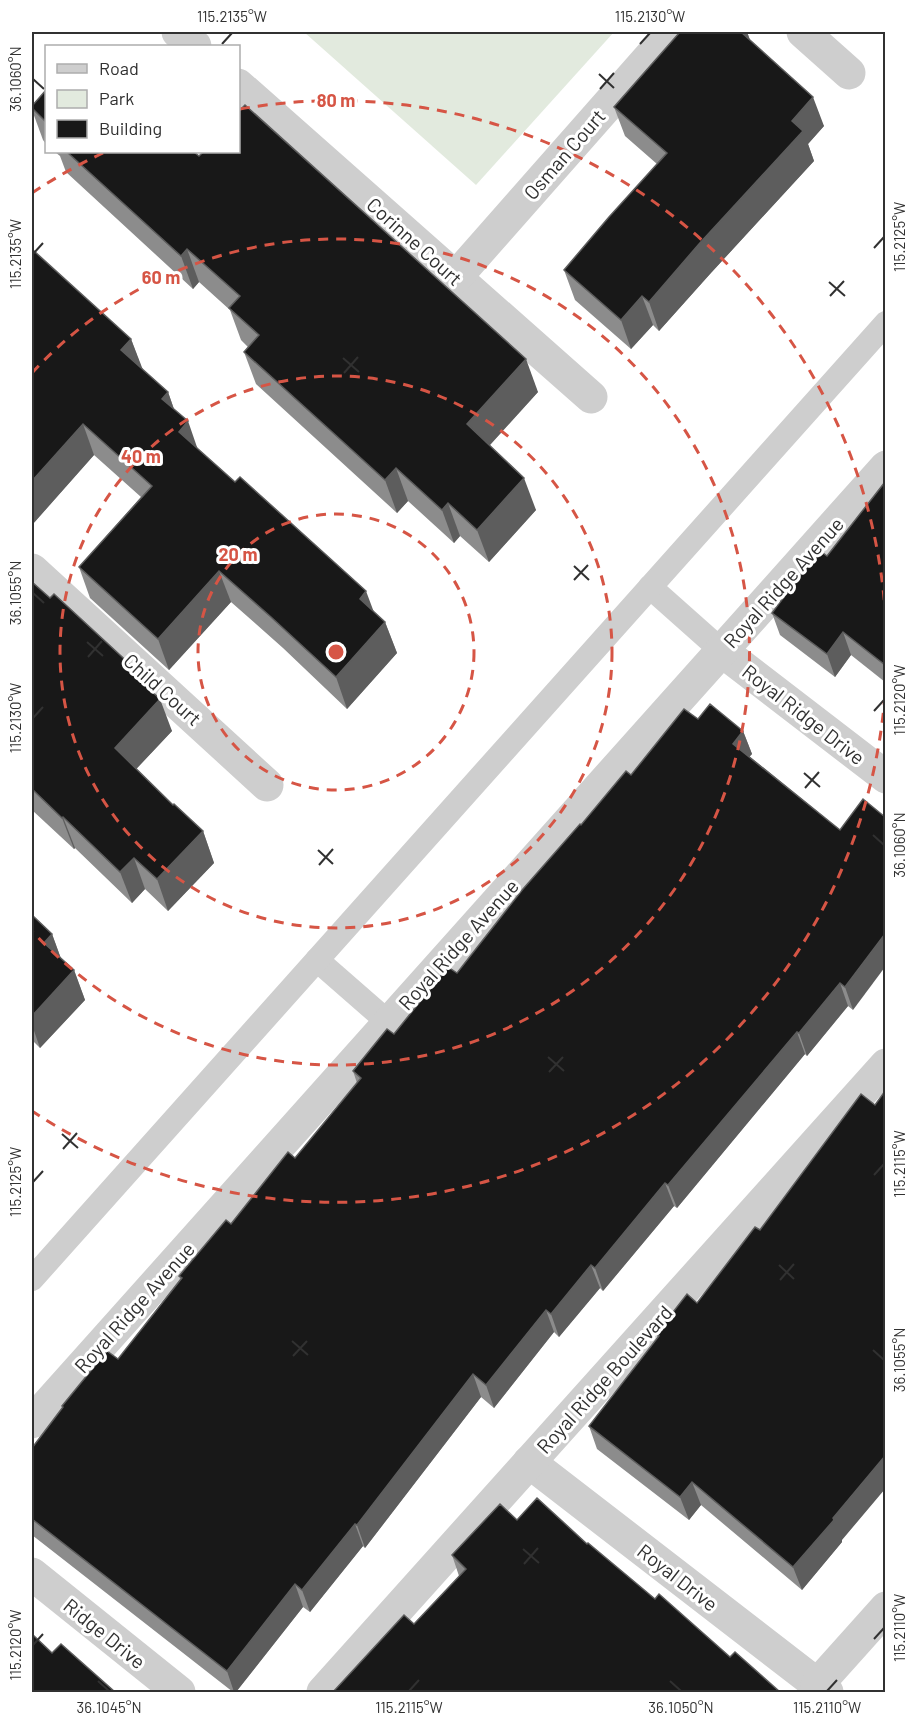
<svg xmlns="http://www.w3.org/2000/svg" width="917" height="1724" font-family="Barlow,sans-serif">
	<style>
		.green { fill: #e2eade }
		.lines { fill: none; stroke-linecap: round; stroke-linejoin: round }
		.service { stroke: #cecece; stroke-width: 24 }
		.minor { stroke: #cecece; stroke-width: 33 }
		.wall { fill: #8c8c8c }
		.shaded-wall { fill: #5d5d5d }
		.building { fill: #181818; stroke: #5d5d5d; stroke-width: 1.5 }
		.ticks { fill: none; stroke: #313131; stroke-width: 2 }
		.ring { fill: none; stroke: #d65545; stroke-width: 3; stroke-dasharray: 10 8 }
		.labels { text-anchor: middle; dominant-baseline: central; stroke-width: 6; stroke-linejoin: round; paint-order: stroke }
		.street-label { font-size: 20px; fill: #313131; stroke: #fff }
		.centre { fill: #d65545; stroke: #fff; stroke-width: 3 }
		.ring-label { font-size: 18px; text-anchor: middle; font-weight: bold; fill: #d65545; stroke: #fff; stroke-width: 6; stroke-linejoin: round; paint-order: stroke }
		.neatline { fill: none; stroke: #313131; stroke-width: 2 }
		.ticks-label { font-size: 15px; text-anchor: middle; fill: #313131 }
	</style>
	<rect width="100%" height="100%" fill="#fff"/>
	<path class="green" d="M304 32H614L476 185Z"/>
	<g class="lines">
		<g class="service">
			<path d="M650 587 722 651"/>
			<path d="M317 960 388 1022"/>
			<path d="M32 1279 886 323"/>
		</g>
		<g class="minor">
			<path d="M178 32 195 46"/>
			<path d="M803 32 849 73"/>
			<path d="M238 85 591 397"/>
			<path d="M456 277 672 32"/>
			<path d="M32 570 267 785"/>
			<path d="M722 651 886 777"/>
			<path d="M32 1422 886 467"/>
			<path d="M529 1462 827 1692"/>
			<path d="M32 1574 179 1692"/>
			<path d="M817 1685 886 1608"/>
			<path d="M323 1692 886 1065"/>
		</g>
	</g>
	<g class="wall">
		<path d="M747 32 750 40 824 126 808 144 814 161 710 274 659 331 653 325 631 349 575 300 564 270 657 164 625 136 614 107Z"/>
		<path d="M46 90V144L43 140 32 110V106Z"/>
		<path d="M55 152H194L199 156 538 392 490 445 536 510 489 562 460 536 454 543 408 501 397 513 256 384 244 352 248 347 241 340 230 310 199 282 193 289 66 172 60 156Z"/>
		<path d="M32 255 131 339 142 369 168 392 174 409 198 449 385 622 397 653 347 709 283 648 231 602 169 670 90 598 79 567 141 497 94 455 32 525Z"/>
		<path d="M885 482V682L851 655 835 677 780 635 772 613 827 556Z"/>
		<path d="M32 582 137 678 172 731 136 769 173 805 203 831 214 863 168 911 145 889 132 903 75 848 74 849 32 810Z"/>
		<path d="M698 719 743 731 752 754 749 756 840 830 853 1010 848 1006 807 1056 805 1054 677 1208 674 1206 603 1291 600 1288 559 1337 554 1332 494 1408 481 1397 365 1548 363 1546 310 1612 303 1607 236 1692H233L32 1535V1448L62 1408V1406L118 1359 180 1279 179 1276 295 1158 357 1083 353 1071 394 1034 457 973 581 825 631 775Z"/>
		<path d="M32 915 52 934 61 959 74 970 85 1000 40 1048 32 1040Z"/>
		<path d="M875 1105 842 1540V1542L802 1590 701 1505 689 1520 597 1449 589 1426 658 1338 656 1334 697 1303 760 1230Z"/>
		<path d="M517 1520 587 1544 655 1599 730 1657 780 1692 459 1576 452 1555Z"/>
	</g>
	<g class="shaded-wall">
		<path d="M738 32H747L754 51Z"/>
		<path d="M813 97 824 126 808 144 814 161 710 274 659 331 649 302 792 121Z"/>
		<path d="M187 249 199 282 193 289 181 256Z"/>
		<path d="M642 296 653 325 631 349 621 320Z"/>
		<path d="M131 339 143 370 121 350Z"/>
		<path d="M526 359 538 392 479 457 467 424Z"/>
		<path d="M168 392 179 424 162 399Z"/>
		<path d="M188 421 199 453 179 432Z"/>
		<path d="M83 424 94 455 32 525V481Z"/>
		<path d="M396 468 408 501 397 513 385 480Z"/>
		<path d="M524 478 536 510 489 562 477 530Z"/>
		<path d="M448 503 460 536 454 543 442 510Z"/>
		<path d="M219 571 231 602 169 670 158 639Z"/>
		<path d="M366 591 378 623 360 599Z"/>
		<path d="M385 622 397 653 347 709 336 677Z"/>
		<path d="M843 632 851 655 835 677 827 654Z"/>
		<path d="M133 667 144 698 129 671Z"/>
		<path d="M160 699 172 731 126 780 115 748Z"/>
		<path d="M743 731 752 754 742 766 733 744Z"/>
		<path d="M63 817 75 848 74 849 62 818Z"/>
		<path d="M203 831 214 863 168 911 157 879Z"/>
		<path d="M134 858 145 889 132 903 120 872Z"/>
		<path d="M52 934 63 964 44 943Z"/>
		<path d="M885 934V967L853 1010 845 987Z"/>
		<path d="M74 970 85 1000 40 1048 32 1025V1016Z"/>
		<path d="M840 983 848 1006 807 1056 799 1033Z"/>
		<path d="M797 1032 805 1054 677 1208 668 1185Z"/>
		<path d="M665 1183 674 1206 603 1291 595 1268Z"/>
		<path d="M591 1265 600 1288 559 1337 551 1314Z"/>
		<path d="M546 1310 554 1332 494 1408 486 1385Z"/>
		<path d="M473 1374 481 1397 365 1548 357 1525Z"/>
		<path d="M885 1456V1489L842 1540V1542L802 1590 793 1567 833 1518Z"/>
		<path d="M692 1482 701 1505 689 1520 680 1497Z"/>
		<path d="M355 1524 363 1546 310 1612 302 1590Z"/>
		<path d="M295 1584 303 1607 236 1692H234L227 1671Z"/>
	</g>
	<g class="building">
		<path d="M680 32H741L813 97 792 121 803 131 699 244 649 302 642 296 621 320 564 270 609 217 667 153 614 107Z"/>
		<path d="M46 90V122L32 108V106Z"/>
		<path d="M245 105 526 359 467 424 524 478 477 530 448 503 442 510 396 468 385 480 244 352 259 335 229 308 240 296 187 249 181 256 67 152H194L199 156 203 152H238V112Z"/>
		<path d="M34 251 131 339 121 350 168 392 162 399 188 421 179 432 235 482 240 477 366 591 360 599 385 622 336 677 271 617 219 571 158 639 79 567 152 486 83 424 32 481V255Z"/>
		<path d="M885 482V665L843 632 827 654 772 613 819 550 827 556Z"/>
		<path d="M32 582 50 598 54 594 133 667 129 671 160 699 115 748 173 805 174 804 203 831 157 879 134 858 120 872 63 817 62 818 32 789Z"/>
		<path d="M710 704 743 731 733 744 840 830 863 799 885 817V934L845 987 840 983 799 1033 797 1032 668 1185 665 1183 595 1268 591 1265 551 1314 546 1310 486 1385 473 1374 357 1525 355 1524 302 1590 295 1584 227 1671 32 1519V1448L63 1407 62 1406 107 1351 118 1359 182 1278 179 1276 226 1220 231 1224 288 1152 295 1158 361 1078 353 1071 387 1029 394 1034 448 967 457 973 523 889 580 824 581 825 626 771 631 775 684 709 698 719Z"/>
		<path d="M32 915 52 934 44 943 74 970 32 1016Z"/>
		<path d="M885 1091V1456L833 1518 834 1520 793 1567 692 1482 680 1497 589 1426 659 1336 656 1334 687 1294 697 1303 755 1227 760 1230 861 1094 875 1105Z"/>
		<path d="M537 1498 587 1544 588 1543 655 1599 659 1594 730 1657 735 1652 780 1692H333L404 1615 414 1624 466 1569 452 1555 500 1504 517 1520Z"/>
		<path d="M32 1634 52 1653 61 1644 115 1692H32Z"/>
	</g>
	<path class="ticks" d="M222 44 232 33M640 44 650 33M599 74 614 88M33 79 44 89M600 89 614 73M874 248 884 237M33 254 43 243M829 282 845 296M830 296 844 281M343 358 359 372M344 373 358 357M574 566 589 580M574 580 588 565M33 593 44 603M87 642 103 656M88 657 102 641M874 711 884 700M33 718 43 707M804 773 820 787M805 788 819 772M873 835 884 845M318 850 333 864M319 865 333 849M548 1057 564 1071M549 1072 563 1057M62 1134 78 1148M63 1149 77 1133M874 1175 884 1164M33 1182 43 1171M779 1265 794 1279M780 1280 794 1264M292 1341 308 1355M873 1350 884 1360M293 1356 307 1341M523 1549 539 1563M524 1564 538 1548M874 1639 884 1628M33 1645 43 1634M98 1681 109 1691M670 1681 681 1691M409 1691 419 1680M827 1691 837 1680"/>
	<g class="ring">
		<circle cx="336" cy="652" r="138"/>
		<circle cx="336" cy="652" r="276"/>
		<path d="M32 373A413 413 0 1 1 32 931"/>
		<path d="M885 695A551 551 0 0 1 32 1111M32 193A551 551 0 0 1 103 153M240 109A551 551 0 0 1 885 609"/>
	</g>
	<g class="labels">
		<g class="street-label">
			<text transform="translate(564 154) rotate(-49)">Osman Court</text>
			<text transform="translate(415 241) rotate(42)">Corinne Court</text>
			<text transform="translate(783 582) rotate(-48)">Royal Ridge Avenue</text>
			<text transform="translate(163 689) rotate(42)">Child Court</text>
			<text transform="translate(804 714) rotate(38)">Royal Ridge Drive</text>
			<text transform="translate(458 944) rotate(-48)">Royal Ridge Avenue</text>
			<text transform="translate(134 1307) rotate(-48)">Royal Ridge Avenue</text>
			<text transform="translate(604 1379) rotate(-48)">Royal Ridge Boulevard</text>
			<text transform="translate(678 1577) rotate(38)">Royal Drive</text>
			<text transform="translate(105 1633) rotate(39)">Ridge Drive</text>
		</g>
	</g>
	<circle cx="336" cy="652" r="9" class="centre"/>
	<g class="ring-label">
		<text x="336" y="107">80 m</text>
		<text x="161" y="284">60 m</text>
		<text x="141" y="463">40 m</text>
		<text x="238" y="561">20 m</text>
	</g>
	<rect width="917" height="1724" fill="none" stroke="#ffffff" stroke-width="66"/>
	<rect x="45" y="45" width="195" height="108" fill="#ffffff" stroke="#adadad" stroke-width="1.5"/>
	<rect x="57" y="64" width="30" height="9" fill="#cecece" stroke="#adadad" stroke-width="1.5"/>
	<text x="99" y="75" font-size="18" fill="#313131">Road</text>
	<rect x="57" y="90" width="30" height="18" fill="#e2eade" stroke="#adadad" stroke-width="1.5"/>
	<text x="99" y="105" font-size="18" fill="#313131">Park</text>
	<rect x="57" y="120" width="30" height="18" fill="#181818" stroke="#adadad" stroke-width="1.5"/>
	<text x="99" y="135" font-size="18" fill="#313131">Building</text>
	<rect x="33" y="33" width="851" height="1658" class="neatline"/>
	<g class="ticks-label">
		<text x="232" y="22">115.2135°W</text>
		<text x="650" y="22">115.2130°W</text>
		<text transform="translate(16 79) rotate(-90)" y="5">36.1060°N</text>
		<text transform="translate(900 237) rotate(-90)" y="5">115.2125°W</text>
		<text transform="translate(16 254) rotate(-90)" y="5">115.2135°W</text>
		<text transform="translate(16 593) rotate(-90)" y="5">36.1055°N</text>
		<text transform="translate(900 700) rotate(-90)" y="5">115.2120°W</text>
		<text transform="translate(16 718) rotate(-90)" y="5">115.2130°W</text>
		<text transform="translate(900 845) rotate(-90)" y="5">36.1060°N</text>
		<text transform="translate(900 1164) rotate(-90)" y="5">115.2115°W</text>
		<text transform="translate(16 1182) rotate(-90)" y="5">115.2125°W</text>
		<text transform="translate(900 1360) rotate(-90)" y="5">36.1055°N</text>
		<text transform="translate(900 1628) rotate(-90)" y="5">115.2110°W</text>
		<text transform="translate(16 1645) rotate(-90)" y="5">115.2120°W</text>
		<text x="109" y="1713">36.1045°N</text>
		<text x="409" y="1713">115.2115°W</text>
		<text x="681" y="1713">36.1050°N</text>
		<text x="827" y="1713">115.2110°W</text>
	</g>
</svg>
